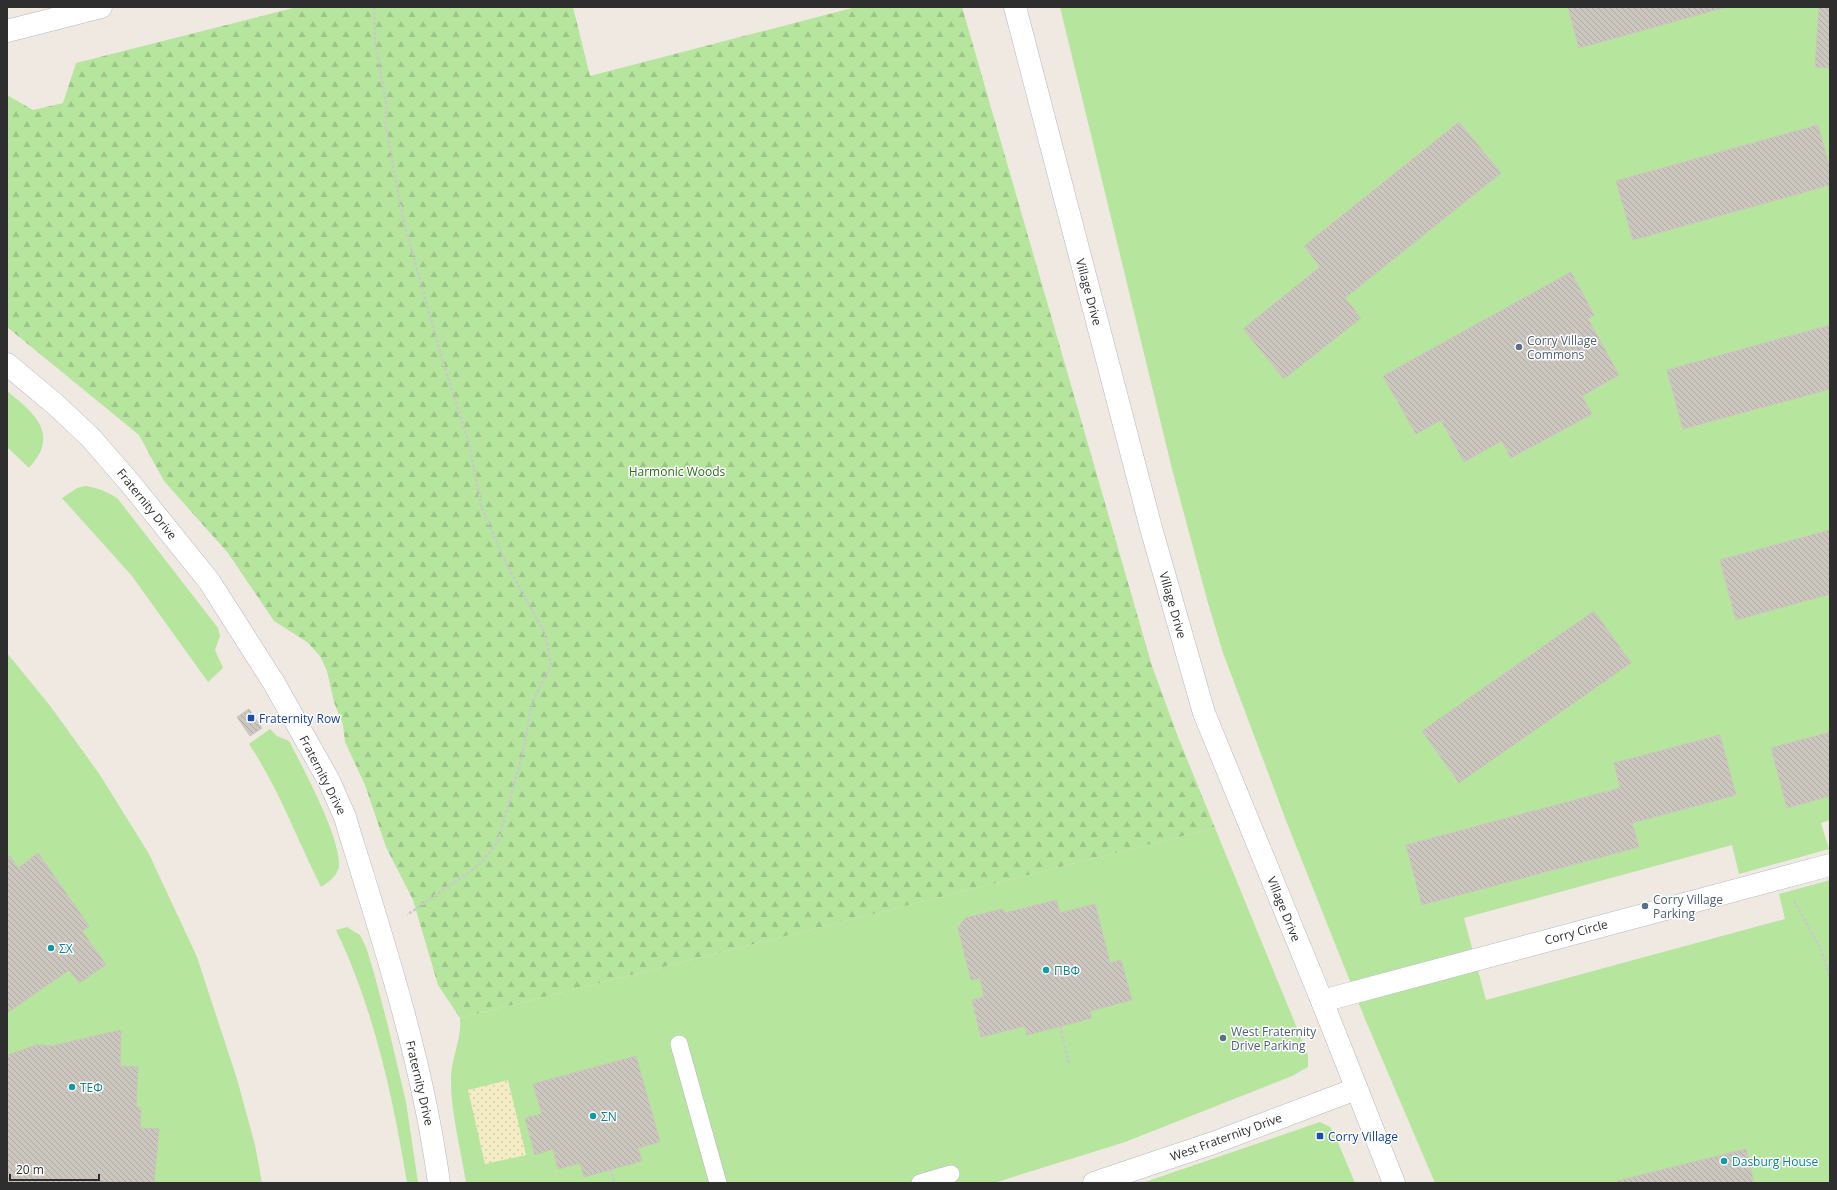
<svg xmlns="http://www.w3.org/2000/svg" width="1837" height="1190" font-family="'Open Sans',sans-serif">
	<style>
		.grass { fill: #b6e59e; fill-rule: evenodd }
		.forest { fill: url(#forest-firs) }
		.sand { fill: url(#sand-dots) }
		.building { fill: url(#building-back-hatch); stroke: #cbc5ba }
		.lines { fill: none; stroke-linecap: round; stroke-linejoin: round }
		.lane-casing { stroke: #b4b7c1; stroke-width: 18 }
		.street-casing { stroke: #b4b7c1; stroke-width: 23 }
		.path { stroke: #c9c9c9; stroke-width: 2.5; stroke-dasharray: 3 2; stroke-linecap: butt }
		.lane { stroke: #fff; stroke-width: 17 }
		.street { stroke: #fff; stroke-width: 22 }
		.service-dot { fill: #5c6f8a; stroke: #fff; stroke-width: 1.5 }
		.transit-dot { fill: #1a4fb4; stroke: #fff; stroke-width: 1.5 }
		.culture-dot { fill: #0f9aa8; stroke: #fff; stroke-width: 1.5 }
		.labels { text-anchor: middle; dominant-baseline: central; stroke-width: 3; stroke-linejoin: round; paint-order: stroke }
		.street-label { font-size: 12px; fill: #2e2e2e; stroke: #fff }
		.service-label { font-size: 12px; fill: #4e5e75; stroke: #fff; text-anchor: start }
		.park-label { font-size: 12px; fill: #2c6e1b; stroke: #fff }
		.transit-label { font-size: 12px; fill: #164399; stroke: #fff; text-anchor: start }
		.culture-label { font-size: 12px; fill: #0d838f; stroke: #fff; text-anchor: start }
	</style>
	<defs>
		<pattern id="forest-firs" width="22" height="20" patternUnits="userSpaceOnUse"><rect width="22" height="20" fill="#b6e59e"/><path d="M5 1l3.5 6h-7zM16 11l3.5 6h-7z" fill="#9dc588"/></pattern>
		<pattern id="sand-dots" width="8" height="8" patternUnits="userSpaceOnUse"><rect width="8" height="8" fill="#f3ecc5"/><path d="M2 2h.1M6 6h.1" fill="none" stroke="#d1cbaa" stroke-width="1.8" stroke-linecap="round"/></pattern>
		<pattern id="building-back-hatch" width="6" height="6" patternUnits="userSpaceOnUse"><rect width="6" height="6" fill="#cbc7bf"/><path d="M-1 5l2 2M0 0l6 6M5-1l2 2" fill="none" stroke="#afaba4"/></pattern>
	</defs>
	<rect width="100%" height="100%" fill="#efe9e1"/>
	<g class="grass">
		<path d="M1060 7H1568L1580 47 1726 7H1819L1815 67 1830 68V169L1616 181 1633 240 1830 185V325L1667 370 1684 429 1830 389V530L1720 561 1736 619 1830 594V732L1771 748 1787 808 1830 796V820L1821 823 1829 849 1739 874 1732 845 1464 918 1486 1000 1785 919 1779 894 1830 880V1183H1435L1365 1019 1287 823 1223 653 1208 603 1172 469ZM1459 122 1501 173 1345 298 1361 318 1284 379 1244 329 1320 267 1304 246ZM1571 273 1594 315 1588 319 1619 375 1582 396 1591 414 1512 458 1502 441 1464 462 1441 420 1416 434 1383 376ZM1594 612 1630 663 1458 782 1423 732ZM1720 735 1736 795 1632 823 1639 847 1423 905 1406 845 1620 788 1614 763Z"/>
		<path d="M7 391C34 413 61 434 29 468L7 447Z"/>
		<path d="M85 486C98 488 107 491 118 499L218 628 220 636 215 650 223 668 208 682 132 576 62 498 77 488Z"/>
		<path d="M7 653 51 707 100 775 149 854 197 957 237 1079 255 1145 262 1183H7Z"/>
		<path d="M270 729 277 736 289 741C301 764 346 847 338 870 335 878 327 883 321 887 297 839 279 789 249 744Z"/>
		<path d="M1215 828 1308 1055V1067L1292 1076 1125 1142 994 1183H466C461 1149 450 1110 451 1076 452 1056 462 1038 460 1018Z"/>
		<path d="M347 927 360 935 366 947 374 973 388 1026 406 1102 418 1183H407C393 1097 374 1009 336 930Z"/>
		<path d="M1320 1122 1330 1127 1334 1133 1355 1183H1142Z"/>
	</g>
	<path class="forest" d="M297 7H573L590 76 856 7H962L1152 666 1178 737 1215 828 460 1018 438 985 413 900 386 847 365 785 345 742 343 725 334 702 327 671 320 656 307 642 274 621 228 553 164 481 139 435 7 327V95L33 110 63 103 76 63Z"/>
	<path class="sand" d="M508 1080 526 1155 485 1164 468 1090Z"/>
	<g class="building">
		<path d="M1568 7H1726L1579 48Z"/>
		<path d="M1819 7 1830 8V68L1815 67Z"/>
		<path d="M1459 122 1501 173 1345 298 1361 318 1284 379 1243 329 1320 267 1304 246Z"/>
		<path d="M1818 125 1830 169V185L1633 240 1616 181Z"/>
		<path d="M1571 272 1594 315 1588 319 1619 375 1582 396 1592 414 1511 458 1502 441 1464 462 1441 420 1416 434 1383 376Z"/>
		<path d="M1830 325V389L1683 429 1667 370Z"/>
		<path d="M1830 530V594L1736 620 1720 560Z"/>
		<path d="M1594 611 1631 663 1459 783 1422 731Z"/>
		<path d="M249 709 262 728 250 736 237 717Z"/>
		<path d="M1830 732V796L1787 808 1771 748Z"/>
		<path d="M1720 735 1736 795 1632 823 1639 847 1422 905 1406 845 1620 788 1614 763Z"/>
		<path d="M38 853 89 926 82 931 106 965 79 983 69 970 7 1013V858L10 856 18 868Z"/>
		<path d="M1056 900 1060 913 1095 904 1110 963 1121 960 1132 1000 1090 1011 1092 1018 1027 1035 1025 1026 981 1037 972 1000 984 997 980 978 971 980 958 928 965 918 1003 909 1005 913Z"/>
		<path d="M121 1030 120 1066 138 1067 136 1107 141 1108 140 1128 159 1129 154 1183H7V1055L37 1045 52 1046Z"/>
		<path d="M636 1056 660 1142 638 1148 642 1161 584 1177 580 1163 558 1169 553 1149 535 1155 525 1118 542 1114 533 1084Z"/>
		<path d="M1746 1149 1754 1183H1618L1617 1181Z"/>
	</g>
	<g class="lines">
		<defs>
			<g id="lane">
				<path d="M679 1044 718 1183"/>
				<path d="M920 1183 951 1174"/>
			</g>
			<g id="street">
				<path d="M1015 7 1151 528 1204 713 1322 1001 1394 1183"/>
				<path d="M7 31 101 7"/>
				<path d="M7 364 56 405 91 438 130 483 209 581 274 683 329 781 345 817 350 834C386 949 423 1064 439 1183"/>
				<path d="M1322 1001 1830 865"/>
				<path d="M1094 1183 1213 1143 1356 1089"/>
			</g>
		</defs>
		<use href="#lane" class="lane-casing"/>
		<use href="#street" class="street-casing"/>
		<g class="path">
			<path d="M374 7 375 40 387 108 385 122 403 219 442 359 469 444 482 509 507 565 545 634 551 665 532 703 523 752 498 842 478 866 407 915"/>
			<path d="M1794 901 1821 949 1830 978"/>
			<path d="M1060 1026 1069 1064"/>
			<path d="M610 1169 614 1183"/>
		</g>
		<use href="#lane" class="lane"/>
		<use href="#street" class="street"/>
	</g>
	<g class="service-dot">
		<circle cx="1519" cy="347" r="4"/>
		<circle cx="1645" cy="906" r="4"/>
		<circle cx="1223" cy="1038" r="4"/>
	</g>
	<g class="transit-dot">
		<rect x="247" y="714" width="8" height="8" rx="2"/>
		<rect x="1316" y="1132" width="8" height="8" rx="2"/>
	</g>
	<g class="culture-dot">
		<circle cx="51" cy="948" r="4"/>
		<circle cx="1046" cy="970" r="4"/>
		<circle cx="72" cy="1087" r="4"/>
		<circle cx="593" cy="1116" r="4"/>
		<circle cx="1724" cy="1161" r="4"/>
	</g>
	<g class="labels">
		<g class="street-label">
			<text transform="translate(1089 292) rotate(75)">Village Drive</text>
			<text transform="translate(147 504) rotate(51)">Fraternity Drive</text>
			<text transform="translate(1173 605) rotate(74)">Village Drive</text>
			<text transform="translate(323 775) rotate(63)">Fraternity Drive</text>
			<text transform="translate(1284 909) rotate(68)">Village Drive</text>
			<text transform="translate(1576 932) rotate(-15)">Corry Circle</text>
			<text transform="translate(420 1083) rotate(77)">Fraternity Drive</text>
			<text transform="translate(1226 1137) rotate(-20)">West Fraternity Drive</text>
		</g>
		<g class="service-label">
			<text x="1527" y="340">Corry Village<tspan x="1527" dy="14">Commons</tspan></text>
			<text x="1653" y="899">Corry Village<tspan x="1653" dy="14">Parking</tspan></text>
			<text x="1231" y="1031">West Fraternity<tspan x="1231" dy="14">Drive Parking</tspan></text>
		</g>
		<g class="park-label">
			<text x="677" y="471">Harmonic Woods</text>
		</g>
		<g class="transit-label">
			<text x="259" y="718">Fraternity Row</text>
			<text x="1328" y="1136">Corry Village</text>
		</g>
		<g class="culture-label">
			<text x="59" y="948">ΣΧ</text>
			<text x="1054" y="970">ΠΒΦ</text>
			<text x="80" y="1087">ΤΕΦ</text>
			<text x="601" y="1116">ΣΝ</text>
			<text x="1732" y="1161">Dasburg House</text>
		</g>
	</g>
	<rect width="1837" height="1190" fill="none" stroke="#2e2e2e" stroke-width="16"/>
	<path d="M10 1174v6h89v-6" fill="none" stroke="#2e2e2e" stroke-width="2"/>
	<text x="16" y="1174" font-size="12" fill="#2e2e2e" stroke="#ffffff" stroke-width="3" paint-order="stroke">20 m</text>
</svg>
